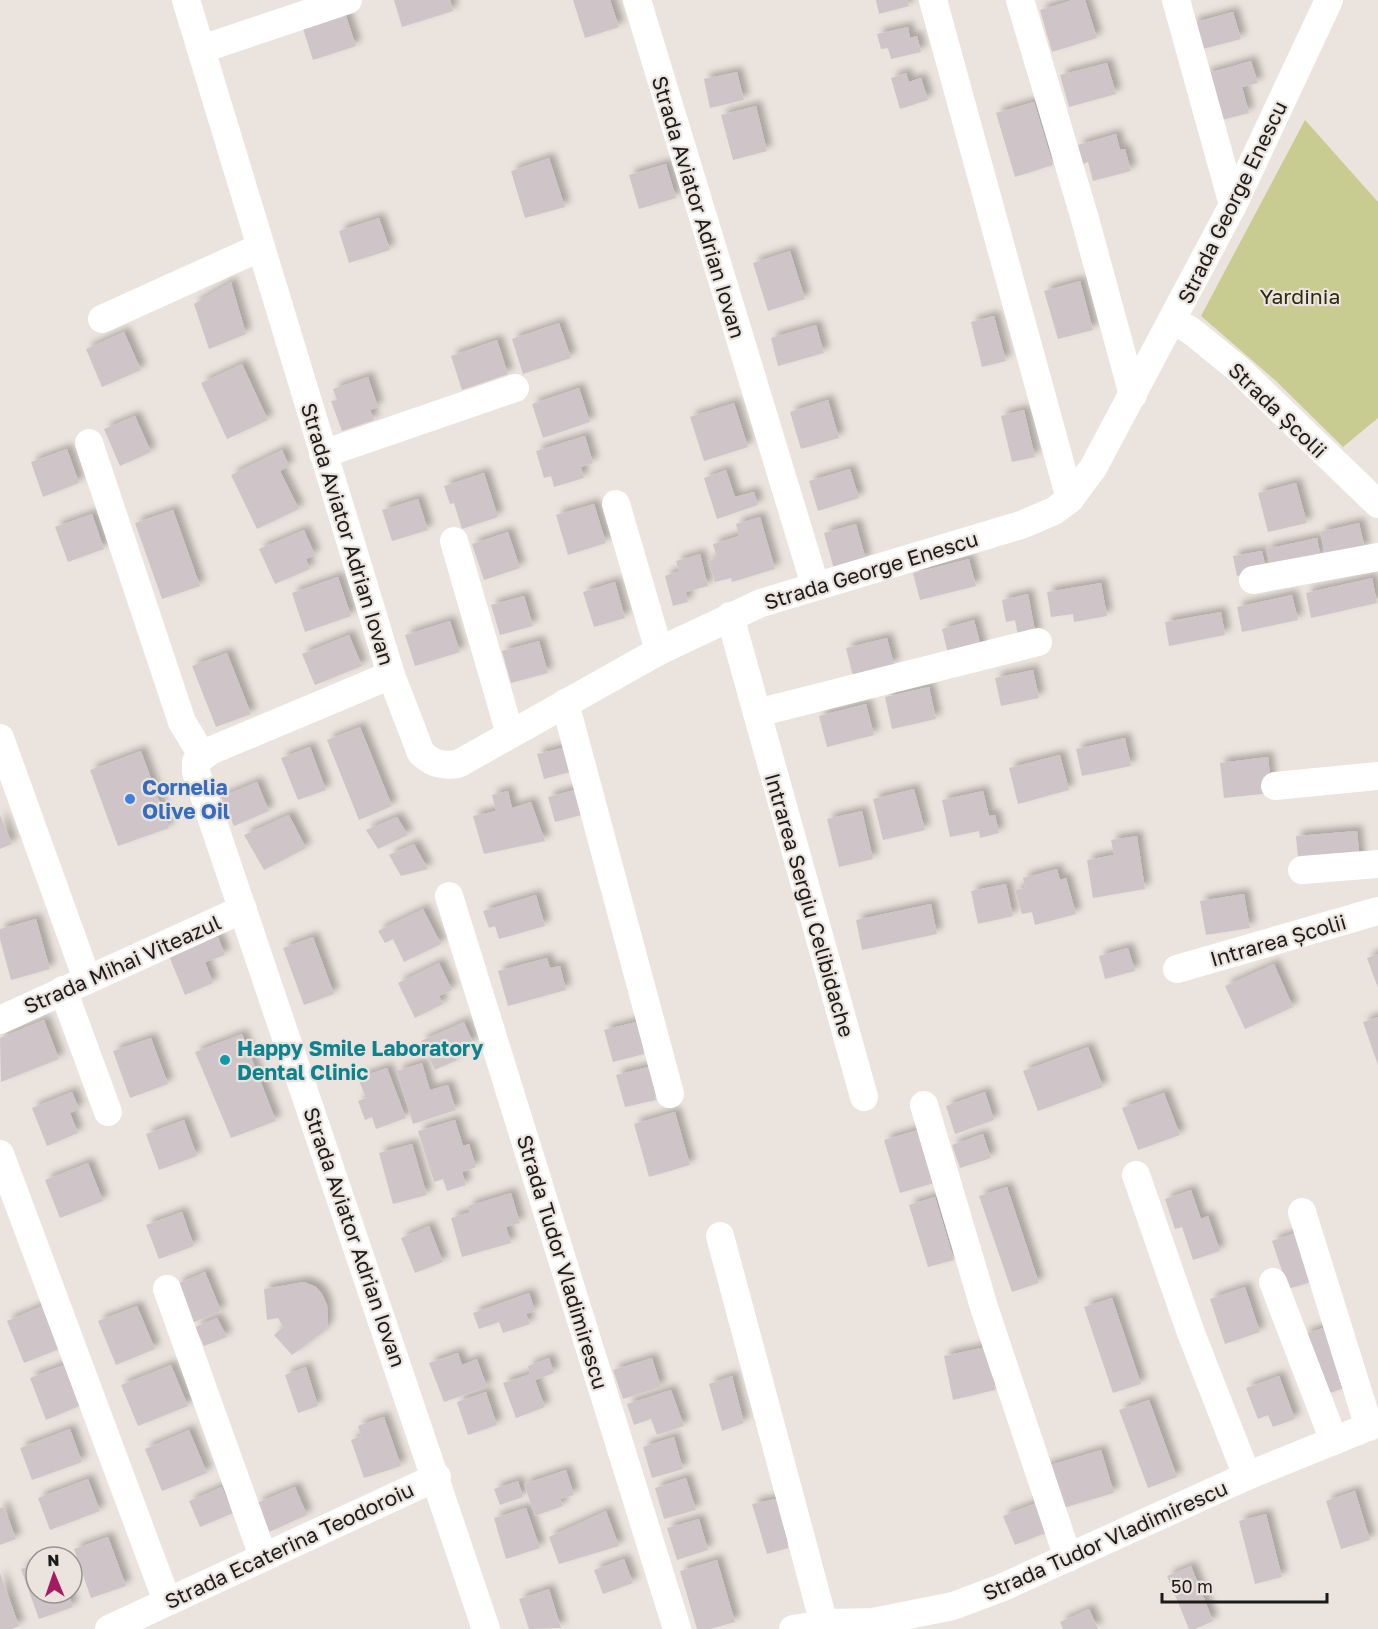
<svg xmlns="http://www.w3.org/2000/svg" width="1378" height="1629" font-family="'Golos Text',sans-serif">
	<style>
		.green { fill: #c9cc91 }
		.building { fill: #cfc5c8; filter: url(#shadow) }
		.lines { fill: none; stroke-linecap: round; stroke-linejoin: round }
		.minor { stroke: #fff; stroke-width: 28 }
		.shop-dot { fill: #3f7fe0; stroke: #ebe3dd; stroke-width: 2 }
		.culture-dot { fill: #0f9aa8; stroke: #ebe3dd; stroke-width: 2 }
		.labels { text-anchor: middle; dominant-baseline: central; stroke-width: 4.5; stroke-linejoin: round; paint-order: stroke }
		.street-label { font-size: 21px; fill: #1d1b19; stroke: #ebe3dd }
		.park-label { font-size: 21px; fill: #2b2b0b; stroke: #ebe3dd }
		.shop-label { font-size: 21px; font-weight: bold; fill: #366cbe; stroke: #ebe3dd; text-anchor: start }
		.culture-label { font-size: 21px; font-weight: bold; fill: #0d838f; stroke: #ebe3dd; text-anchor: start }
	</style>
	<defs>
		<filter id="shadow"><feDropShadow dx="5.5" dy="-5.5" stdDeviation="3" flood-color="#0004"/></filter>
	</defs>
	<rect width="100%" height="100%" fill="#ebe3dd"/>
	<path class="green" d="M1305 120 1378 202V418L1343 447 1275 380 1201 316Z"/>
	<g class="building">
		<path d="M394 0H450L453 11 402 27Z"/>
		<path d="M573 0H610L619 27 585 38Z"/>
		<path d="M876 0H907L909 6 879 14Z"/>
		<path d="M1073 0H1085L1097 38 1052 52 1040 10Z"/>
		<path d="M1233 12 1241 39 1199 50 1192 23Z"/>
		<path d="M346 16 356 46 313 60 303 29Z"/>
		<path d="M908 27 910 38 917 36 921 52 891 59 888 48 881 49 877 34Z"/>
		<path d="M1251 61 1258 83 1242 87 1249 113 1218 121 1205 74Z"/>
		<path d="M1107 63 1116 94 1069 107 1060 75Z"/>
		<path d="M737 72 744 100 710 108 704 79Z"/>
		<path d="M906 73 909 82 921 78 928 100 900 109 891 78Z"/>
		<path d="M1034 102 1053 165 1015 177 996 113Z"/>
		<path d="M756 106 767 151 733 160 721 115Z"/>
		<path d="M1116 134 1120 150 1125 149 1131 171 1093 181 1088 162 1083 164 1078 145Z"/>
		<path d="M549 158 565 207 525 218 511 171Z"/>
		<path d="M666 164 676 198 639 209 629 175Z"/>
		<path d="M379 218 390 250 349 263 339 231Z"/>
		<path d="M790 251 805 299 768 311 753 263Z"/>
		<path d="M1080 281 1093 330 1058 339 1044 291Z"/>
		<path d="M231 282 246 334 209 349 194 304Z"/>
		<path d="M994 316 1006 361 982 367 971 322Z"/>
		<path d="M559 323 571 358 523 374 512 339Z"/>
		<path d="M816 325 824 353 778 366 771 338Z"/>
		<path d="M124 332 141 370 102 387 86 349Z"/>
		<path d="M497 340 508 374 462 390 451 356Z"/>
		<path d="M242 364 268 420 227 439 201 383Z"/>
		<path d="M368 377 378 407 370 410 374 420 342 431 331 401 337 400 333 389Z"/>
		<path d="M579 388 590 422 543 438 532 404Z"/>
		<path d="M828 400 839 438 801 449 790 412Z"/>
		<path d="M734 403 748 447 704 461 690 417Z"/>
		<path d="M1024 410 1035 457 1012 462 1001 416Z"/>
		<path d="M135 416 151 452 120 466 104 429Z"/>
		<path d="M585 436 593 463 581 467 584 478 554 487 551 476 544 478 536 451Z"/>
		<path d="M67 449 79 483 43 497 31 462Z"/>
		<path d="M282 450 289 466 280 471 299 509 257 529 231 475Z"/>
		<path d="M850 469 859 498 818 511 809 481Z"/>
		<path d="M726 470 735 497 754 492 758 505 717 519 704 478Z"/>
		<path d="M484 473 498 517 462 529 454 503 450 504 444 486Z"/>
		<path d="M1296 483 1307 523 1268 532 1258 493Z"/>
		<path d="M418 499 428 530 392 541 382 510Z"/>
		<path d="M594 504 606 543 568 555 556 515Z"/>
		<path d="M173 510 200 586 162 599 135 523Z"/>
		<path d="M92 514 104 549 68 562 55 527Z"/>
		<path d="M760 517 775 569 732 582 731 578 715 582 708 561 717 558 713 544 739 536 736 524Z"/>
		<path d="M1359 523 1365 549 1326 557 1320 532Z"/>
		<path d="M856 524 866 560 834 569 824 533Z"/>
		<path d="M304 530 315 555 306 559 310 569 275 584 259 549Z"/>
		<path d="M508 532 520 568 484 580 472 544Z"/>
		<path d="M1317 538 1321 558 1271 569 1266 549Z"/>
		<path d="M1262 551 1266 570 1237 576 1233 556Z"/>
		<path d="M700 554 708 586 686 592 688 602 673 606 665 576 679 571 676 561Z"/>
		<path d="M969 559 976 586 920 600 913 573Z"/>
		<path d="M338 577 351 616 305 632 292 593Z"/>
		<path d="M1372 578 1377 603 1311 618 1306 593Z"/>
		<path d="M615 582 625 618 594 627 583 592Z"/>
		<path d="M1101 583 1107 616 1074 622 1073 614 1051 617 1047 592Z"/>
		<path d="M1028 594 1036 636 1019 640 1015 620 1006 622 1002 600Z"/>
		<path d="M1292 595 1298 620 1242 632 1237 607Z"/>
		<path d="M524 596 533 626 500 635 491 605Z"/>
		<path d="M1221 612 1225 635 1169 646 1165 622Z"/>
		<path d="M974 620 982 650 949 658 942 629Z"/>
		<path d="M450 621 460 652 415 666 405 635Z"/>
		<path d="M349 635 362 666 315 685 302 654Z"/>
		<path d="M887 638 894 665 853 676 846 648Z"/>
		<path d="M539 641 548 673 511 683 502 651Z"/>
		<path d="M227 653 251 714 216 727 192 666Z"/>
		<path d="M1033 670 1039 698 1001 706 995 678Z"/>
		<path d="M929 687 936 719 892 729 885 697Z"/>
		<path d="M866 704 874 735 827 747 819 716Z"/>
		<path d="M360 727 392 806 359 820 327 740Z"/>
		<path d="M1125 738 1131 766 1082 776 1076 749Z"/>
		<path d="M310 747 326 790 298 800 281 758Z"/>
		<path d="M567 747 574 771 544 779 537 754Z"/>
		<path d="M141 751 169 828 118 846 90 770Z"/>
		<path d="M1060 755 1069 790 1018 804 1009 768Z"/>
		<path d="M1268 757 1272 793 1224 798 1220 763Z"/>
		<path d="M257 782 269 811 234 826 221 797Z"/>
		<path d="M578 789 585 814 555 822 548 797Z"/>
		<path d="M914 789 925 830 883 840 873 799Z"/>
		<path d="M508 791 512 808 531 802 545 841 484 854 473 816 496 811 492 795Z"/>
		<path d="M983 791 989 816 995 815 999 833 980 838 979 831 950 837 942 800Z"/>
		<path d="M862 811 873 859 839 867 827 819Z"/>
		<path d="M0 815 12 844 0 849Z"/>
		<path d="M289 815 306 848 264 870 244 835Z"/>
		<path d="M397 817 408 835 378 849 366 830Z"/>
		<path d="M1357 831 1360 863 1299 868 1296 836Z"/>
		<path d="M1137 836 1145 889 1093 898 1087 860 1114 855 1111 840Z"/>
		<path d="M414 844 428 869 401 876 389 855Z"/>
		<path d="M1057 869 1060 880 1066 878 1076 914 1035 925 1032 912 1022 914 1015 890 1025 888 1023 878Z"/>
		<path d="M1006 884 1013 916 978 924 971 891Z"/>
		<path d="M1244 894 1250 928 1206 935 1200 901Z"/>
		<path d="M536 895 545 926 499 939 495 926 489 928 483 911Z"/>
		<path d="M931 904 937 934 862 950 856 920Z"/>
		<path d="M423 909 441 944 404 962 393 939 385 943 378 931Z"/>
		<path d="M36 919 50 969 11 980 0 939V929Z"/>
		<path d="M218 937 225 955 205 962 213 983 185 995 169 956Z"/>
		<path d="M313 937 334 994 304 1005 283 948Z"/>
		<path d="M1128 948 1135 971 1105 979 1099 956Z"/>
		<path d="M1378 954V988L1367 958Z"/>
		<path d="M547 958 550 968 560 966 566 990 508 1006 498 971Z"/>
		<path d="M439 963 452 990 439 996 443 1004 415 1018 398 983Z"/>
		<path d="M1274 964 1293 1007 1245 1029 1225 986Z"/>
		<path d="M1378 1017V1065L1363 1022Z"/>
		<path d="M44 1020 59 1059 1 1082 0 1038Z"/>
		<path d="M464 1022 473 1043 453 1052 457 1060 435 1070 421 1041Z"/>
		<path d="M636 1022 644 1054 613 1062 604 1030Z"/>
		<path d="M242 1034 276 1121 231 1138 195 1052Z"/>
		<path d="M151 1038 168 1084 130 1098 113 1051Z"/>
		<path d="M1088 1047 1103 1087 1038 1111 1023 1071Z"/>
		<path d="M422 1063 430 1090 448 1085 456 1110 413 1124 397 1071Z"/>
		<path d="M648 1067 656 1100 625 1107 616 1075Z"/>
		<path d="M387 1068 406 1118 376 1129 372 1117 365 1120 358 1101 366 1098 358 1078Z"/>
		<path d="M72 1092 79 1109 70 1113 78 1133 47 1146 32 1108Z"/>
		<path d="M985 1092 994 1120 955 1134 946 1106Z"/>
		<path d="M1164 1093 1180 1135 1138 1150 1122 1108Z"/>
		<path d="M675 1112 690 1165 649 1177 634 1124Z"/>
		<path d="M184 1120 197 1156 159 1170 146 1134Z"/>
		<path d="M455 1120 463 1146 469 1144 476 1167 462 1172 466 1185 447 1191 443 1179 434 1182 418 1131Z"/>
		<path d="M918 1130 934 1183 900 1193 884 1140Z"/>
		<path d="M983 1134 991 1158 960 1168 952 1145Z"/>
		<path d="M412 1144 427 1195 393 1204 379 1153Z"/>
		<path d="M88 1163 103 1201 60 1218 45 1180Z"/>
		<path d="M1007 1187 1039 1283 1012 1292 979 1196Z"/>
		<path d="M1191 1190 1201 1219 1208 1216 1220 1251 1193 1260 1182 1227 1175 1229 1165 1199Z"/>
		<path d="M511 1193 520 1223 506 1227 511 1243 462 1257 451 1218 470 1212 468 1206Z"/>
		<path d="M935 1197 954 1260 928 1267 909 1205Z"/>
		<path d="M182 1212 194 1246 159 1259 146 1225Z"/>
		<path d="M429 1226 443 1262 415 1273 401 1238Z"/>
		<path d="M1295 1233 1311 1282 1288 1289 1272 1241Z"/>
		<path d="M205 1272 221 1311 192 1323 177 1284Z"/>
		<path d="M304 1282 316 1287 322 1294 327 1305 328 1325 323 1332 292 1355 274 1335 283 1327 278 1318 267 1320 264 1289Z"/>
		<path d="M1245 1287 1260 1332 1225 1344 1210 1299Z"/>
		<path d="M529 1293 535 1311 526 1314 530 1324 503 1333 499 1322 479 1329 473 1313Z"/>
		<path d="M1112 1298 1141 1384 1113 1393 1084 1307Z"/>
		<path d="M42 1306 59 1349 24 1363 7 1321Z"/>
		<path d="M137 1306 155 1349 116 1365 98 1321Z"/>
		<path d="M217 1318 227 1337 204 1346 195 1327Z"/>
		<path d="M1327 1327 1347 1387 1324 1395 1304 1334Z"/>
		<path d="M986 1347 995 1390 953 1400 944 1356Z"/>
		<path d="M458 1353 462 1365 477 1359 487 1387 444 1402 429 1363Z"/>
		<path d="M549 1358 554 1373 535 1380 545 1407 516 1418 503 1383 530 1374 528 1366Z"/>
		<path d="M652 1358 661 1387 623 1399 613 1370Z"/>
		<path d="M66 1364 82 1405 46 1420 30 1378Z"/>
		<path d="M171 1365 188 1406 138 1426 121 1385Z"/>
		<path d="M306 1367 318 1406 298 1413 285 1375Z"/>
		<path d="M732 1376 744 1423 722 1431 709 1384Z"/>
		<path d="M1279 1376 1295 1419 1273 1427 1268 1415 1258 1419 1246 1388Z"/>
		<path d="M671 1390 684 1426 657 1435 651 1419 634 1425 627 1404Z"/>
		<path d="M486 1392 497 1425 468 1435 457 1402Z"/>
		<path d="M1149 1400 1177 1477 1148 1488 1119 1410Z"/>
		<path d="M384 1417 401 1466 364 1478 351 1440 361 1436 358 1426Z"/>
		<path d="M70 1429 82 1462 32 1480 20 1448Z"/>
		<path d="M189 1430 207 1473 162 1491 145 1449Z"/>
		<path d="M674 1437 683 1469 652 1478 643 1447Z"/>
		<path d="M1101 1450 1114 1493 1056 1510 1044 1467Z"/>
		<path d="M566 1470 574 1495 560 1499 563 1506 535 1516 524 1484Z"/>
		<path d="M686 1478 696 1510 664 1519 655 1488Z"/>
		<path d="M88 1479 100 1511 50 1530 38 1498Z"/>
		<path d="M518 1481 523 1497 500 1505 494 1489Z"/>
		<path d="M222 1487 233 1513 200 1527 189 1501Z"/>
		<path d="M295 1487 307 1515 269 1532 257 1503Z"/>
		<path d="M1355 1491 1370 1540 1341 1549 1326 1501Z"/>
		<path d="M776 1499 788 1548 767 1554 752 1504Z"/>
		<path d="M1036 1503 1048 1532 1015 1545 1003 1516Z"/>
		<path d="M4 1507 16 1539 0 1545V1508Z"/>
		<path d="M526 1508 540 1548 506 1559 494 1518Z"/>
		<path d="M606 1511 619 1546 559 1564 549 1537Z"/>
		<path d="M1266 1514 1282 1577 1255 1584 1239 1521Z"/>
		<path d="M699 1519 708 1550 677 1560 667 1528Z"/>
		<path d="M108 1537 126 1586 91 1598 74 1549Z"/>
		<path d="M624 1559 633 1583 603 1594 594 1570Z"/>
		<path d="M717 1560 735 1622 710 1629H697L680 1571Z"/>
		<path d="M36 1564V1593H68L73 1607 39 1619 21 1569Z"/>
		<path d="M1191 1566 1213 1621 1195 1629H1189L1167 1576Z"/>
		<path d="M0 1573 19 1626 12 1629H0Z"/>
		<path d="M549 1589 561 1628 529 1629 519 1599Z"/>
		<path d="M1089 1609 1098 1629H1063L1060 1622Z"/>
	</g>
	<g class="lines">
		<g class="minor">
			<path d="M186 0 391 675 210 751 196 762V772L486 1629"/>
			<path d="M637 0 815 585"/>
			<path d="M933 0 1070 499"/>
			<path d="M1020 0 1085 219 1133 395"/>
			<path d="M1176 0 1233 205"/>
			<path d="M202 49 348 0"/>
			<path d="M102 319 261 247"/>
			<path d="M1173 321 1190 330 1238 369 1378 504"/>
			<path d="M89 443 182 722 202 755"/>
			<path d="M323 454 515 388"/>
			<path d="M616 504 659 651"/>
			<path d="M454 541 510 734"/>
			<path d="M1253 580 1378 557"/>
			<path d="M730 616 864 1097"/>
			<path d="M391 675 421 753C433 764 442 766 458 764L659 651 761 603 1021 525 1054 511 1070 499 1093 468 1233 205 1329 0"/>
			<path d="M565 703 670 1094"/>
			<path d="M757 713 1038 642"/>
			<path d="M0 738 87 979"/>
			<path d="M1275 786 1378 776"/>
			<path d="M1302 870 1378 864"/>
			<path d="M449 896 677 1629"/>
			<path d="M1177 969 1378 911"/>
			<path d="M63 990 108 1112"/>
			<path d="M0 1020 243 909"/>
			<path d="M924 1105 984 1307 1068 1558"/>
			<path d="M0 1154 167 1601"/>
			<path d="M1136 1175 1191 1333 1247 1476"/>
			<path d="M1302 1212 1369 1427"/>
			<path d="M720 1236 824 1624"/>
			<path d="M1273 1282 1334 1441"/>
			<path d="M167 1289 263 1556"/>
			<path d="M109 1629 437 1477"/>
			<path d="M793 1629 831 1623 873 1622 953 1606 1001 1588 1247 1476 1378 1423"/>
		</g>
	</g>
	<circle class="shop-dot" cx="130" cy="799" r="6"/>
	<circle class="culture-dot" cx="225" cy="1060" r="6"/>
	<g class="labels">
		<g class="street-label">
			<text transform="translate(1232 202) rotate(-64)">Strada George Enescu</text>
			<text transform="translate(699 207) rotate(73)">Strada Aviator Adrian Iovan</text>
			<text transform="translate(1278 410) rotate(44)">Strada Școlii</text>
			<text transform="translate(348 534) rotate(73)">Strada Aviator Adrian Iovan</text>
			<text transform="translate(871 570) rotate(-17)">Strada George Enescu</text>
			<text transform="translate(810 905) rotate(74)">Intrarea Sergiu Celibidache</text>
			<text transform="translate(1278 940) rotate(-16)">Intrarea Școlii</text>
			<text transform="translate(122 964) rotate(-24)">Strada Mihai Viteazul</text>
			<text transform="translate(355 1237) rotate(71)">Strada Aviator Adrian Iovan</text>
			<text transform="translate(563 1262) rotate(73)">Strada Tudor Vladimirescu</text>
			<text transform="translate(1105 1540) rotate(-24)">Strada Tudor Vladimirescu</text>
			<text transform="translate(289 1545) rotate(-25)">Strada Ecaterina Teodoroiu</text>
		</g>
		<g class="park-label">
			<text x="1300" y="296">Yardinia</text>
		</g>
		<g class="shop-label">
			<text x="142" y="787">Cornelia<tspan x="142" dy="24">Olive Oil</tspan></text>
		</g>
		<g class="culture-label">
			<text x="237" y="1048">Happy Smile Laboratory<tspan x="237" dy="24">Dental Clinic</tspan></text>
		</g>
	</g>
	<g transform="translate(54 1575) rotate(358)"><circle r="28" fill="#ebe3dd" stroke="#99938f" stroke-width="1.5"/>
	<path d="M0-4.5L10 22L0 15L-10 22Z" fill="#a41b63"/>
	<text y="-9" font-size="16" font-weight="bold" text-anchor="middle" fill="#1d1b19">N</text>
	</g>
	<path d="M1162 1593v9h165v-9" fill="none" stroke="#1d1b19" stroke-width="3"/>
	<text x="1171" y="1593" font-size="18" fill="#1d1b19" stroke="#ebe3dd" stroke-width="4.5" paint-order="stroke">50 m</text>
</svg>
